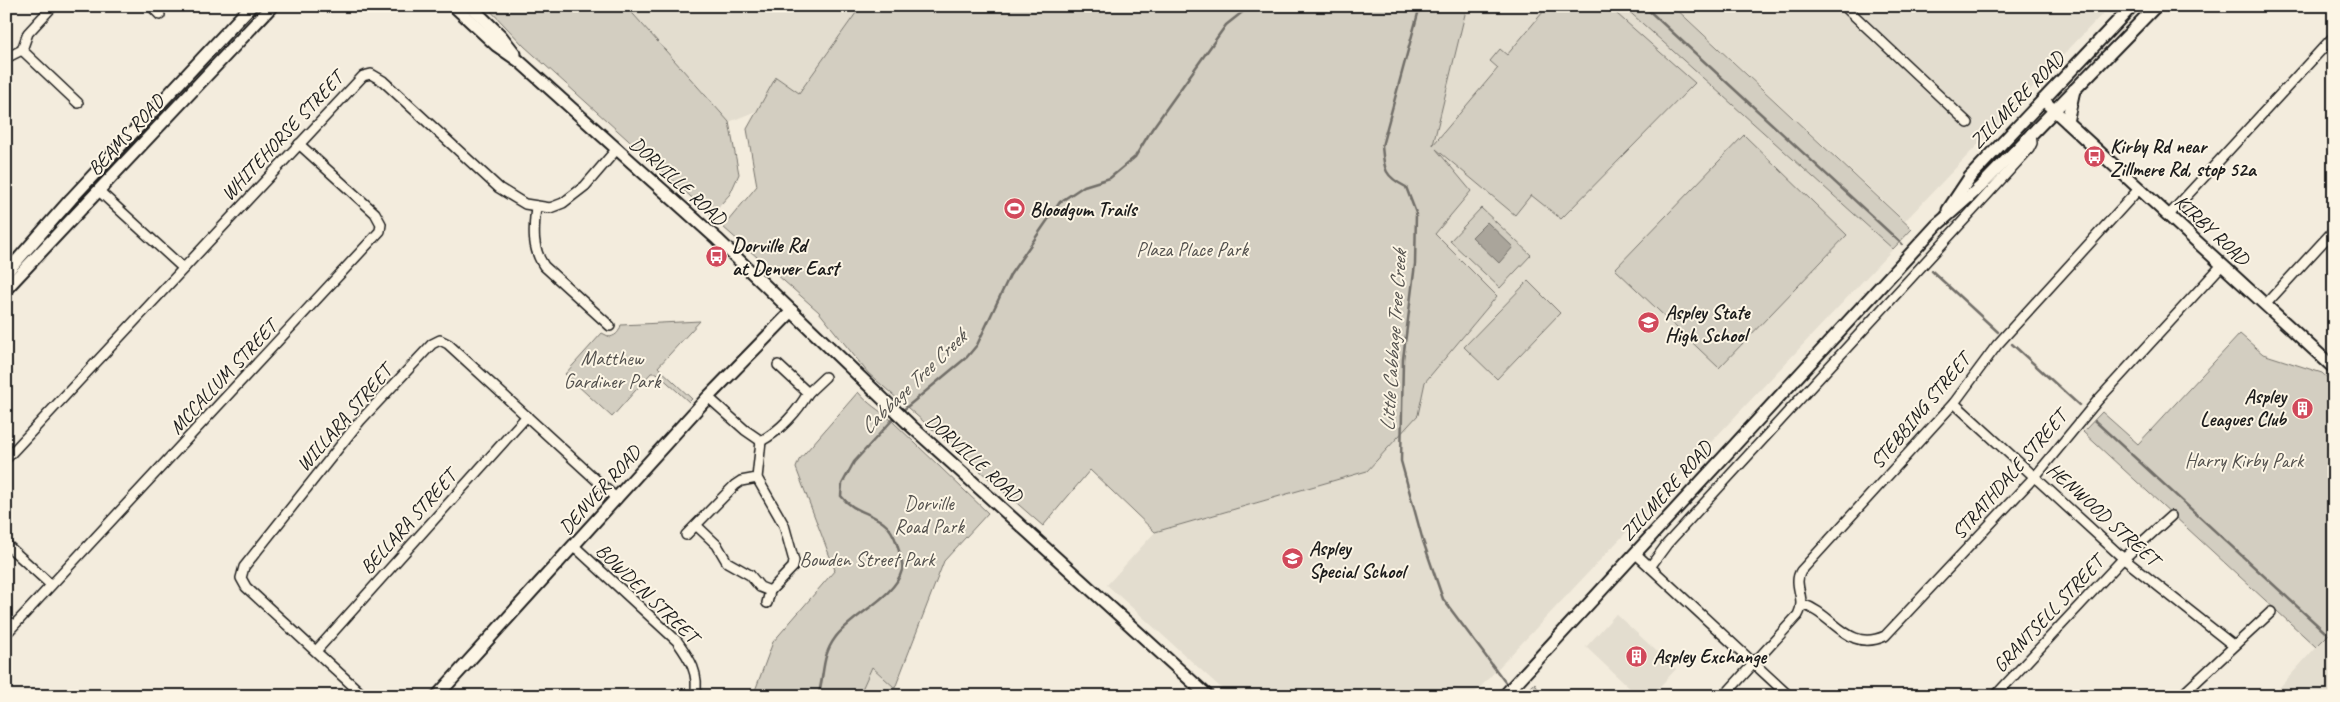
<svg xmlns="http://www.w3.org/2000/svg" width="2340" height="702" font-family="Caveat,sans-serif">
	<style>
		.built { fill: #e3ddcf }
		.green { fill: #d3cec1; stroke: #78756e }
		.water { fill: #aaa59b; stroke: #716e68 }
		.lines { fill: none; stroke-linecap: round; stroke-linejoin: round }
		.stream { stroke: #716e68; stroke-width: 2.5 }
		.street-casing { stroke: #1c1c1c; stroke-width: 12 }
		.secondary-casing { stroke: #1c1c1c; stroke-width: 15 }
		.street { stroke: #fcf5e5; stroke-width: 9 }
		.secondary { stroke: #fcf5e5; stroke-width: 11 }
		.labels { text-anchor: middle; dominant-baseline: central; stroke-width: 4; stroke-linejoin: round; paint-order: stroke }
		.street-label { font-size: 20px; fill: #1c1c1c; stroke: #fcf5e5 }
		.poi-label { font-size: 20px; font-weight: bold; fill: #1c1c1c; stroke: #fcf5e5; text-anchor: start }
		.park-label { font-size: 20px; fill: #53514e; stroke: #fcf5e5 }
		.water-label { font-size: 21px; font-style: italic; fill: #55534f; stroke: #fcf5e5 }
	</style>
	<rect width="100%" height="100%" fill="#f3ecdd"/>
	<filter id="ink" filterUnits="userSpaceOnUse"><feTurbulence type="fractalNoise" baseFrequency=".02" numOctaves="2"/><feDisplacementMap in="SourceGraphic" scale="10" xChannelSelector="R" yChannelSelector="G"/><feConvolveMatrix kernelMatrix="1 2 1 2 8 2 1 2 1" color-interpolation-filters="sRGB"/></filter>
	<g filter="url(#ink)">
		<g class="built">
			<path d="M626 6H861L799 94 729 122Z"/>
			<path d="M1467 6H1623L1893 249 1472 696H1230L1107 585 1155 532 1367 471 1418 415 1425 382 1497 296 1434 234 1471 191 1432 146Z"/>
			<path d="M1674 6H2110L1905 221Z"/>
			<path d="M1616 614 1676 669 1651 696H1638L1586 647Z"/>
			<path d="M2334 629V696H2272L2316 647Z"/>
			<path d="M872 667 903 696H859Z"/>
		</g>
		<g class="green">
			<path d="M486 6H626L729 122 739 174 730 194 711 215 524 46Z"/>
			<path d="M861 6H1467L1433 145 1498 68 1490 61 1500 49 1507 55 1548 6H1608L1695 83 1561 219 1531 195 1515 215 1436 149 1471 191 1435 234 1497 296 1425 382 1418 415 1367 471 1155 532 1090 470 1043 526 868 373 819 312 723 227 757 186 747 129 776 77 799 93Z"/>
			<path d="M1623 6H1673L1912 229 1893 249Z"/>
			<path d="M1744 135 1847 235 1719 368 1615 269Z"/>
			<path d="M1481 208 1531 255 1500 288 1450 241Z"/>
			<path d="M1528 281 1560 313 1497 379 1464 347Z"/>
			<path d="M700 321 658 367 692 399 689 402 657 373H651L612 417 565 374 602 333 610 337C617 335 619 332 621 325Z"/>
			<path d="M2240 334 2263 354 2322 373 2334 384V629L2316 647 2083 432 2102 412 2138 444Z"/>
			<path d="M858 392C869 405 878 409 891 420L988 513 944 561 895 688 872 667 859 696H753L773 642 835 570 796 468 799 460Z"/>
			<path d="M1535 683 1541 696H1523Z"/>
		</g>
		<path class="water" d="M1487 222 1513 247 1499 263 1472 237Z"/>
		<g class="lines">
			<g class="stream">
				<path d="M1420 6 1382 146C1384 169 1384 176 1406 187L1416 213 1415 264 1403 359 1401 461 1423 541 1443 599 1508 686"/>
				<path d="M1644 6 1902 244"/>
				<path d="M1932 271 1998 332"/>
				<path d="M2012 344 2079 405"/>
				<path d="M902 411 967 357 977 345 1010 275 1060 202 1084 186 1110 178 1135 157 1152 129 1226 25 1250 6"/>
				<path d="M2095 421 2325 632"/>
				<path d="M818 696C825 674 821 657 835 638 851 615 895 598 902 570 903 565 901 557 899 551 897 543 894 534 888 527 873 511 855 514 841 496L842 484 854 462 896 416"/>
			</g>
			<defs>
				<g id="street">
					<path d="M151 6 160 15"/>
					<path d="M1844 6 1968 123"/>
					<path d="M22 50 78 103"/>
					<path d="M6 58 22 50 28 33 53 6"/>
					<path d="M99 191 183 268"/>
					<path d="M536 206C534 228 531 247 544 266L610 326"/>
					<path d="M2169 215 2334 36"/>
					<path d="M2265 305 2334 230"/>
					<path d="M808 393 825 377"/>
					<path d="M1954 403 2124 559 2234 646"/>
					<path d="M761 441C780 431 798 411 808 393L778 365"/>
					<path d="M6 459 363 76 371 74 383 81 499 188 525 204 550 208 563 203 585 186 616 150"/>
					<path d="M697 526 717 545 727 562 750 575 760 587 770 591 793 567 794 561 784 525 757 478 761 441 745 430 708 397"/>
					<path d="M686 535 735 485 741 481 757 478"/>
					<path d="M6 544 51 585"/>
					<path d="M574 546 677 641C689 658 700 673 695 696"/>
					<path d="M1636 554 1789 696"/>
					<path d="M1650 567 1667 544 2029 149 2032 143 2031 133"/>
					<path d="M767 603 770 591"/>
					<path d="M1802 604C1834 614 1847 653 1885 636L2038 473 2098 400 2222 265"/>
					<path d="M6 634 380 231 381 224 375 213 299 144"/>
					<path d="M316 651 527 416"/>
					<path d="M364 696 246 587 241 578 244 567 360 421 432 344 440 340 448 344 617 499"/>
					<path d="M1724 696 1798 615C1807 598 1792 585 1801 571L1954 403 1997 345 2139 189"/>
					<path d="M1995 696 2120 562 2171 516"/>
					<path d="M2181 696 2271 612"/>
				</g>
				<g id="secondary">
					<path d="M454 6 496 45 519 61 717 239 910 425 1208 696"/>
					<path d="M470 6 501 36 515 54"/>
					<path d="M2043 100 2334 368"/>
					<path d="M2067 122 2074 90"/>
					<path d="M1948 210 1970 177 2132 6"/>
					<path d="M6 273 71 199 251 6"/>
					<path d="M6 289 272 6"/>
					<path d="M437 696 708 397 792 311"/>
					<path d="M1504 696 1937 225 1980 187 2156 6"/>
				</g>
			</defs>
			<use href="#street" class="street-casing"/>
			<use href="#secondary" class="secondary-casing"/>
			<use href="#street" class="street"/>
			<use href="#secondary" class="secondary"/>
		</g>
	</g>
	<defs>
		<symbol id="bus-disc" viewBox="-11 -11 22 22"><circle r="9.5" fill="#d1495b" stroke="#fcf5e5"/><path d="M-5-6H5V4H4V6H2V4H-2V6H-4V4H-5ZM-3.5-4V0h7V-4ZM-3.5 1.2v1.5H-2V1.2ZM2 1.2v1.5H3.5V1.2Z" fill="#fff"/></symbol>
		<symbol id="stadium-disc" viewBox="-11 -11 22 22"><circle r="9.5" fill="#d1495b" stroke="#fcf5e5"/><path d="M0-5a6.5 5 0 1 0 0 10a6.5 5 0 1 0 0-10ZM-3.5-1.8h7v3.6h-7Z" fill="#fff"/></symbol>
		<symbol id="school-disc" viewBox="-11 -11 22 22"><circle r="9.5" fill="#d1495b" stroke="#fcf5e5"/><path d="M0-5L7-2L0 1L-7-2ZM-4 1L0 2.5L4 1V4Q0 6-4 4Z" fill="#fff"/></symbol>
		<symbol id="building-disc" viewBox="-11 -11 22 22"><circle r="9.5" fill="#d1495b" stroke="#fcf5e5"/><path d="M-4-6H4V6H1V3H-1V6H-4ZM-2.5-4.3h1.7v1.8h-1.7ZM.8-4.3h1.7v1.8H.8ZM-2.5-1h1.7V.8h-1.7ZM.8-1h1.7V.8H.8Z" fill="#fff"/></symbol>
	</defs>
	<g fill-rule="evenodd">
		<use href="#bus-disc" x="2082" y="144" width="25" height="25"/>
		<use href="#stadium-disc" x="1002" y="196" width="25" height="25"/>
		<use href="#bus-disc" x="704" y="244" width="25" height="25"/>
		<use href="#school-disc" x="1636" y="310" width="25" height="25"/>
		<use href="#building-disc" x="2290" y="396" width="25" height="25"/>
		<use href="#school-disc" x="1280" y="546" width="25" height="25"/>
		<use href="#building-disc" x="1624" y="644" width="25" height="25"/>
	</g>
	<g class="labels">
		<g class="street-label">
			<text transform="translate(2017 100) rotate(-46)">ZILLMERE ROAD</text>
			<text transform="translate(126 135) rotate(-47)">BEAMS ROAD</text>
			<text transform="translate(282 136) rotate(-47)">WHITEHORSE STREET</text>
			<text transform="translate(678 181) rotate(42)">DORVILLE ROAD</text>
			<text transform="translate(2212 230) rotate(43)">KIRBY ROAD</text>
			<text transform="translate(223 377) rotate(-47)">MCCALLUM STREET</text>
			<text transform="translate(1920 411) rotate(-50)">STEBBING STREET</text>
			<text transform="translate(344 418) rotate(-49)">WILLARA STREET</text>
			<text transform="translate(974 458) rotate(42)">DORVILLE ROAD</text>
			<text transform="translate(2009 475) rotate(-49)">STRATHDALE STREET</text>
			<text transform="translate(600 490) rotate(-48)">DENVER ROAD</text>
			<text transform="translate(1666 491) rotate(-48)">ZILLMERE ROAD</text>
			<text transform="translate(2103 514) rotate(42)">HENWOOD STREET</text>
			<text transform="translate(408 522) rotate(-48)">BELLARA STREET</text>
			<text transform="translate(647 593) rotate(44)">BOWDEN STREET</text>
			<text transform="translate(2048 614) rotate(-47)">GRANTSELL STREET</text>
		</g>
		<g class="poi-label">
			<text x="2110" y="146">Kirby Rd near<tspan x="2110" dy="23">Zillmere Rd, stop 52a</tspan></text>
			<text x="1030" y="209">Bloodgum Trails</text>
			<text x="732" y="245">Dorville Rd<tspan x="732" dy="23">at Denver East</tspan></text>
			<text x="1665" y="312">Aspley State<tspan x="1665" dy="23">High School</tspan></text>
			<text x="2286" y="396" text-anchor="end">Aspley<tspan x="2286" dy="23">Leagues Club</tspan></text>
			<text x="1309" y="548">Aspley<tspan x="1309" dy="23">Special School</tspan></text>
			<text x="1653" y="656">Aspley Exchange</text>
		</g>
		<g class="park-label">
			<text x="1192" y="249">Plaza Place Park</text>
			<text x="612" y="358">Matthew<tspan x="612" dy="23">Gardiner Park</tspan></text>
			<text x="2244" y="460">Harry Kirby Park</text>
			<text x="929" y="503">Dorville<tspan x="929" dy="23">Road Park</tspan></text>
			<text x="867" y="559">Bowden Street Park</text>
		</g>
		<g class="water-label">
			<text transform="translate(1393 341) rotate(-86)">Little Cabbage Tree Creek</text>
			<text transform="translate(913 382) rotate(-44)">Cabbage Tree Creek</text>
		</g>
	</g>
	<rect width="2340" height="702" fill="none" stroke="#fcf5e5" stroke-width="25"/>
	<rect x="12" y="12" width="2315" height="677" fill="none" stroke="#1c1c1c" stroke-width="2" filter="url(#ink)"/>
</svg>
